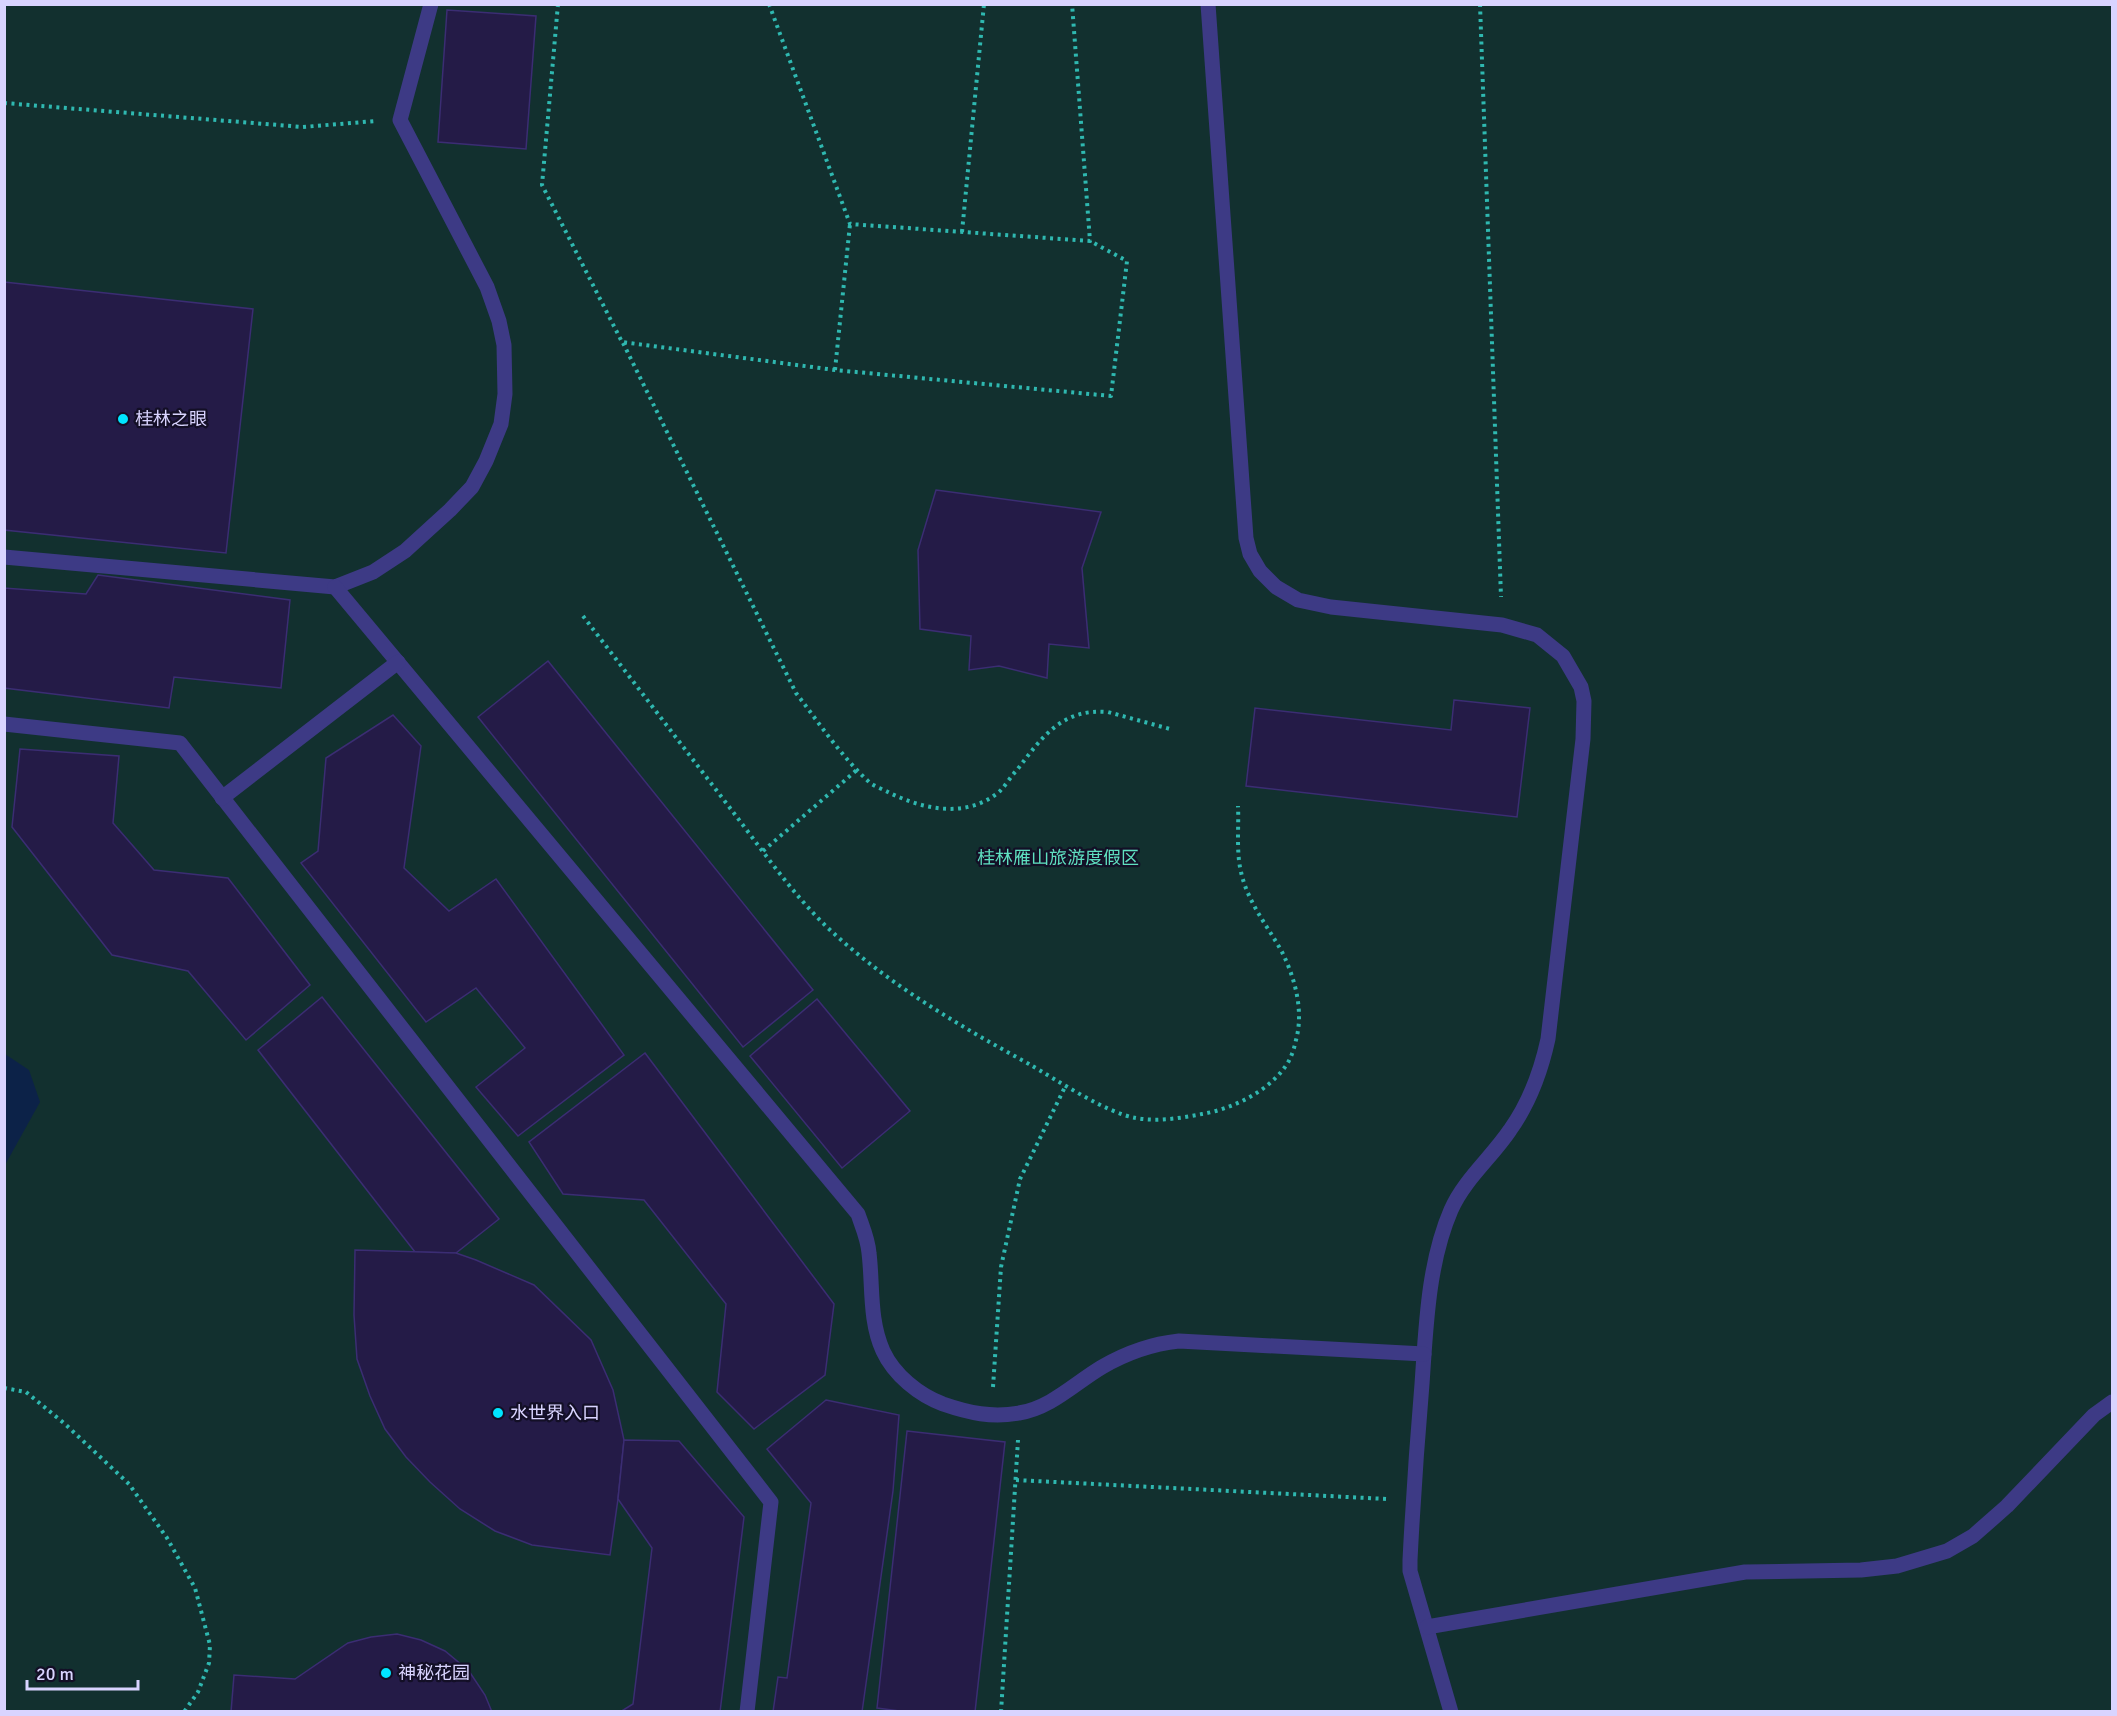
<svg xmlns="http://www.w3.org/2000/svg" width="2117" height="1716" font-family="Signika,'Noto Sans SC',sans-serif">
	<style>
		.green { fill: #12302f }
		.water { fill: #0c2248 }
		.building { fill: #241b47; stroke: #3b2d73; stroke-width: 1.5 }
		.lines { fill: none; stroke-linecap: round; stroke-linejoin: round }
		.path { stroke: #2fb8b0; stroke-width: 4; stroke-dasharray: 3 4.5; stroke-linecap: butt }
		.service { stroke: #3d3a85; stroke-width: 15 }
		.pedestrian { stroke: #3d3a85; stroke-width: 15 }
		.poi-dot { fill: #00e5ff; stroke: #130f26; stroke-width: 2 }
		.labels { text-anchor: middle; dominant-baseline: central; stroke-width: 4.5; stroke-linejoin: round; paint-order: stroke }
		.poi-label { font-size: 18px; fill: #d9d4ff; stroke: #130f26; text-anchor: start }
		.park-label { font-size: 18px; fill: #5fe0c0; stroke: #130f26 }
	</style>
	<rect width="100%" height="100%" fill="#130f26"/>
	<path class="green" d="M5 5H2112V1711L5 1712Z"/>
	<path class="water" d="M5 1054 29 1070 40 1102 5 1165Z"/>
	<g class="building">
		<path d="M447 10 536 16 526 149 438 142Z"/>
		<path d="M4 282 253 309 226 553 4 530Z"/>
		<path d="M936 490 1101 512 1082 568 1089 648 1049 644 1047 678 999 666 969 670 971 636 920 629 918 550Z"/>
		<path d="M98 575 290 600 281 688 174 677 169 708 4 688V588L86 594Z"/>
		<path d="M548 661 813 990 743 1047 478 717Z"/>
		<path d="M1454 700 1530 708 1517 817 1246 786 1255 708 1451 730Z"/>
		<path d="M393 715 421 746 404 868 449 911 496 879 624 1055 518 1136 476 1087 525 1048 476 988 426 1022 301 863 318 851 326 758Z"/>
		<path d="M20 749 119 756 113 823 154 870 228 878 310 985 246 1040 188 971 112 955 12 827Z"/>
		<path d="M322 997 499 1219 456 1253 415 1252 258 1050Z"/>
		<path d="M817 999 910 1111 842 1168 750 1056Z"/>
		<path d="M645 1053 834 1304 825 1375 754 1429 717 1392 726 1304 644 1200 563 1194 529 1142Z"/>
		<path d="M355 1250 456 1253 476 1260 534 1285 591 1340 613 1390 624 1440 618 1499 610 1555 532 1545 495 1531 460 1509 430 1482 406 1457 385 1429 370 1396 357 1359 354 1315Z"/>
		<path d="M826 1400 899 1415 893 1491 862 1712H773L778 1677 787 1678 811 1503 767 1449Z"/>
		<path d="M907 1431 1005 1442 975 1712H907L877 1708Z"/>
		<path d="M624 1440 679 1441 744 1517 720 1712H620L633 1704 652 1548 618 1499Z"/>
		<path d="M397 1634 421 1640 445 1651 469 1671 485 1695 492 1712H231L234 1675 295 1679 348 1643 371 1637Z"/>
	</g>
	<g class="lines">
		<g class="path">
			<path d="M558 4 542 185 622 342 835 370 1111 396 1127 261 1090 241"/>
			<path d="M769 4 850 224 1090 241 1072 4"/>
			<path d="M1480 4 1501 597"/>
			<path d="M4 103 303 127 375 121"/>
			<path d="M962 232 984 4"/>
			<path d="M623 343 796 693C819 723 841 756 869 782 874 786 882 789 888 792 924 810 967 819 1000 791 1006 785 1011 776 1017 770 1042 737 1062 708 1108 712L1170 729"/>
			<path d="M835 370 850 224"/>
			<path d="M583 616C632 680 681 744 730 808 760 847 793 895 829 929 888 984 958 1025 1029 1064 1057 1080 1106 1113 1136 1118 1158 1122 1181 1118 1202 1114 1232 1109 1267 1092 1285 1067 1291 1059 1294 1049 1296 1040 1304 1011 1295 978 1282 952 1267 925 1248 903 1241 872 1236 851 1239 827 1238 806"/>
			<path d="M763 851 858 769"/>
			<path d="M993 1387 1001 1267 1020 1179 1066 1085"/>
			<path d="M4 1388 26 1392 65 1424 129 1484 167 1538 195 1588 210 1645 209 1663 198 1692 184 1712"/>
			<path d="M1016 1480 1387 1499"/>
			<path d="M1001 1712 1018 1440"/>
		</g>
		<g class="service">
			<path d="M1208 4 1246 538 1250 554 1260 571 1276 587 1298 600 1331 607 1502 625 1537 635 1563 656 1581 687 1584 701 1583 739 1548 1039C1541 1071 1530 1102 1510 1130 1492 1157 1464 1180 1451 1210 1428 1263 1426 1327 1422 1384 1417 1443 1413 1501 1410 1560V1571L1451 1712"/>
			<path d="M4 557 335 587 373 572 405 551 450 510 472 487 486 461 501 424 505 394 504 345 499 321 487 287 400 120 431 4"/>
			<path d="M335 587 858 1214C862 1226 868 1239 869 1253 873 1286 869 1320 883 1351 894 1375 919 1395 943 1404 969 1413 992 1418 1019 1413 1051 1408 1075 1383 1102 1367 1126 1353 1151 1344 1179 1341L1424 1354"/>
			<path d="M1427 1627 1745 1572 1861 1570 1897 1566 1947 1551 1973 1536 2007 1506 2094 1415 2112 1402"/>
		</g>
		<g class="pedestrian">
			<path d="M4 724 180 743 771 1502 747 1712"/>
			<path d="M222 798 398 662"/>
		</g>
	</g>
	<g class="poi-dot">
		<circle cx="123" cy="419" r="6"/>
		<circle cx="498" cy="1413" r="6"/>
		<circle cx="386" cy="1673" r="6"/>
	</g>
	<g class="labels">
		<g class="poi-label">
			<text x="135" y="419">桂林之眼</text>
			<text x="510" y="1413">水世界入口</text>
			<text x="398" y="1673">神秘花园</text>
		</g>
		<g class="park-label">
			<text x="1058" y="858">桂林雁山旅游度假区</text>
		</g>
	</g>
	<rect width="2117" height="1716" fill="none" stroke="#d9d4ff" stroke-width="12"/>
	<path d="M27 1680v9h111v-9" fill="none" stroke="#d9d4ff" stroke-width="3"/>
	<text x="36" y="1680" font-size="18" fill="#d9d4ff" stroke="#130f26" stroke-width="4.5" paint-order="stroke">20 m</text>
</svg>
